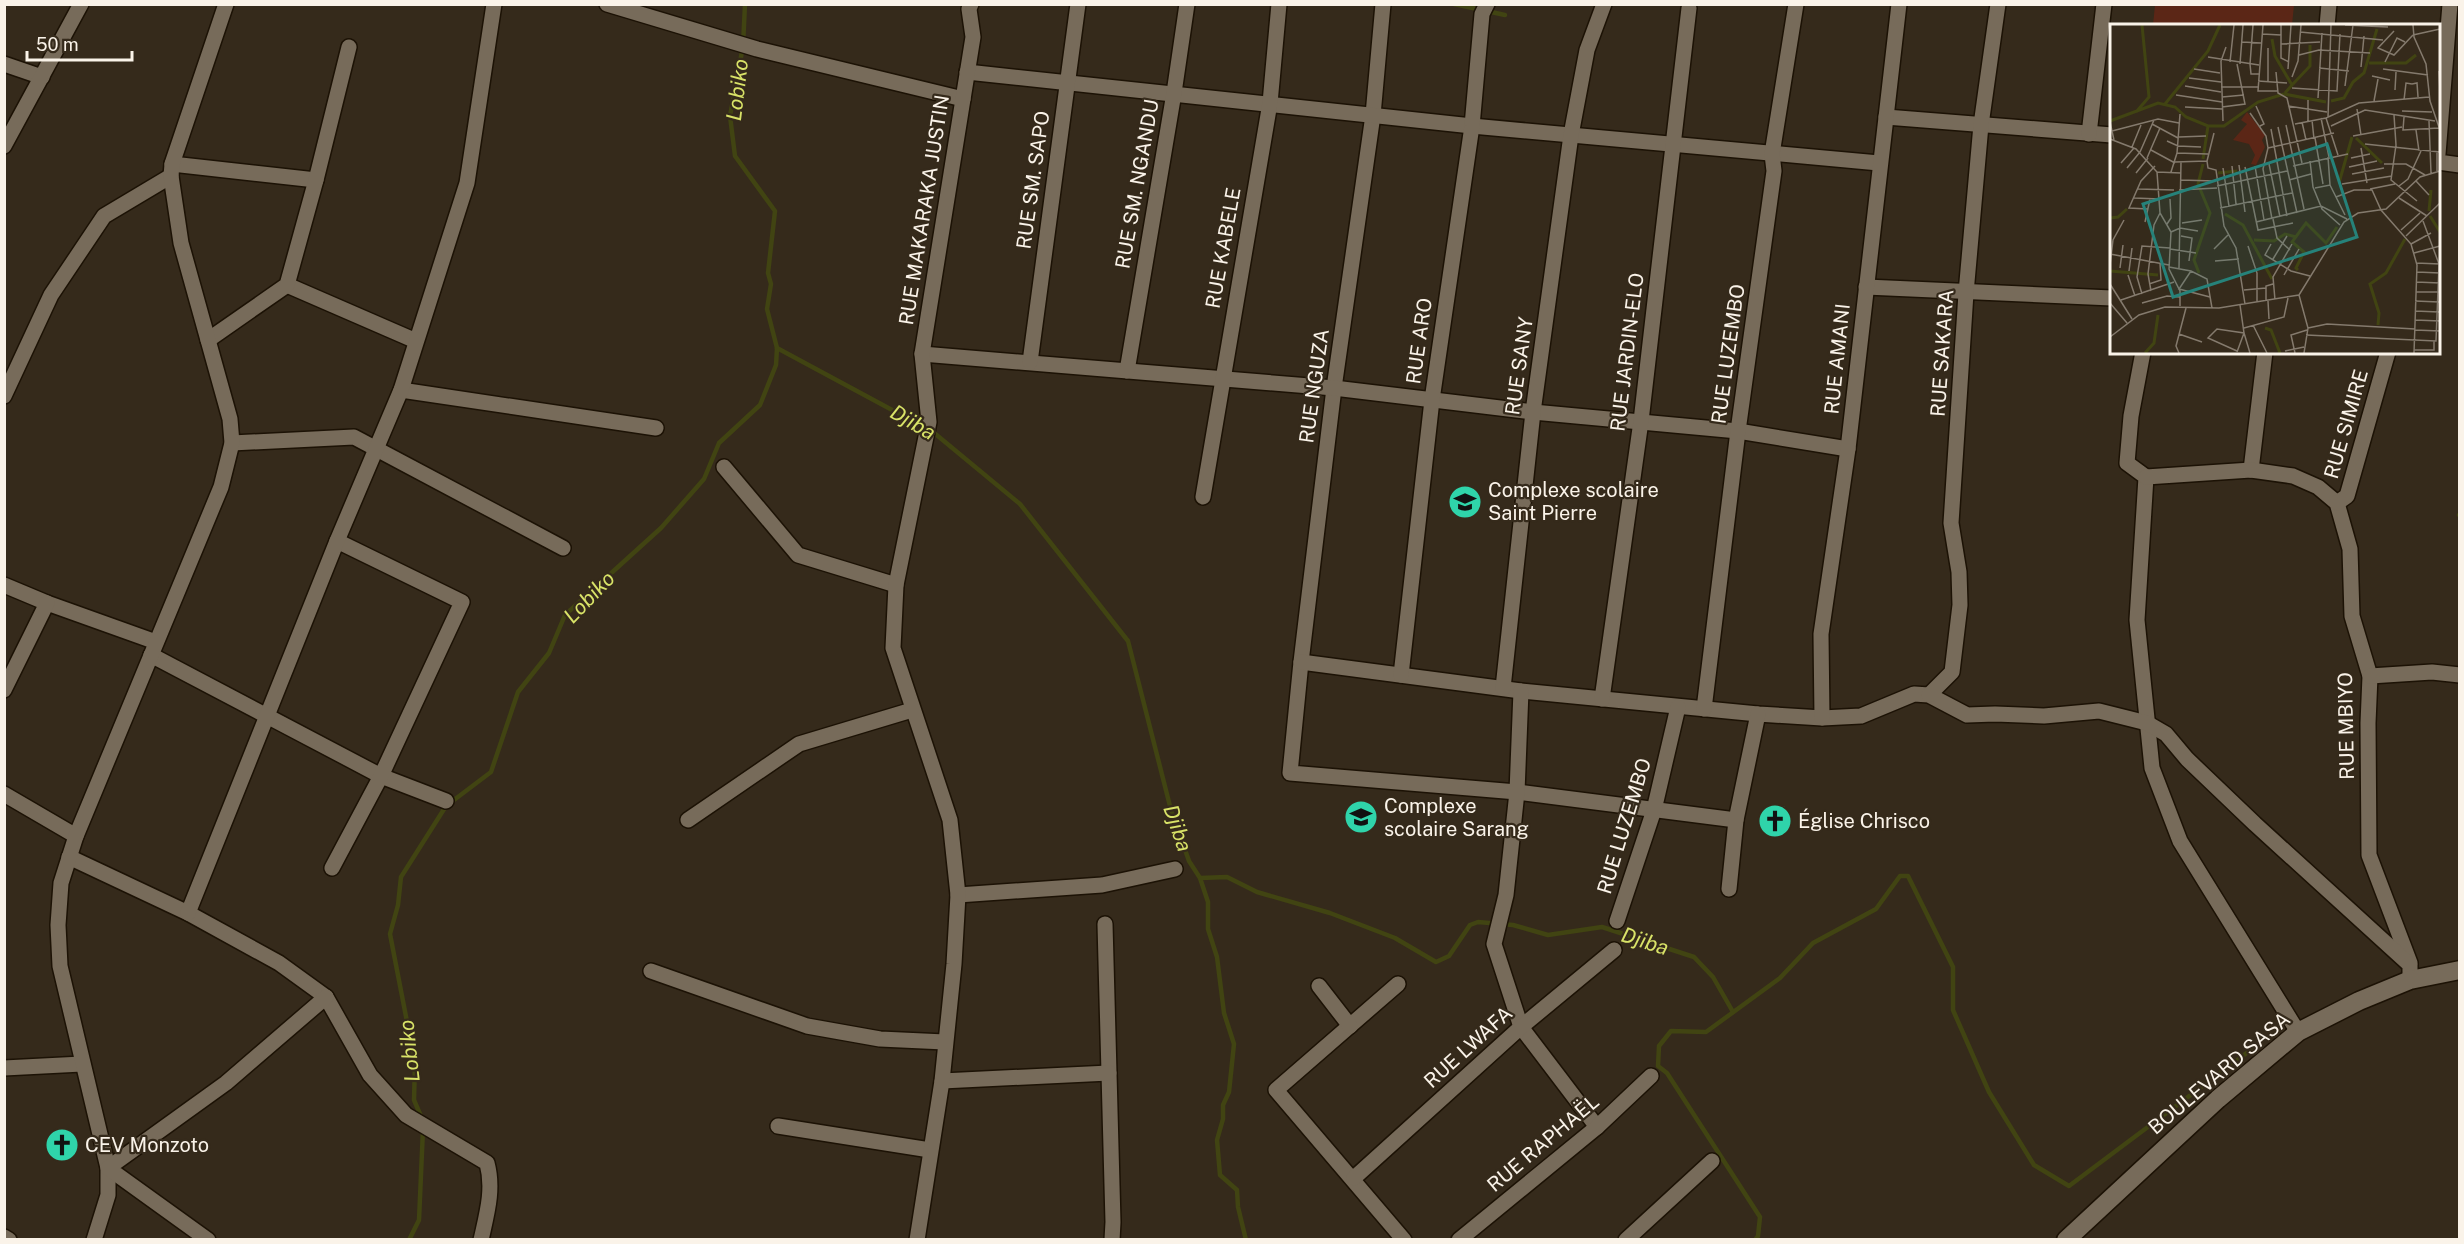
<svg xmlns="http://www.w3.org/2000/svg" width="2464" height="1244" font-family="'Public Sans',sans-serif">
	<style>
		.green { fill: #5b2616 }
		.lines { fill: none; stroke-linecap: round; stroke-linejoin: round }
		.stream { stroke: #414412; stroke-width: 4.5 }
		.minor-casing { stroke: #1c1205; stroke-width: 18 }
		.tertiary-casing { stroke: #1c1205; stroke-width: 21 }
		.minor { stroke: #776b5a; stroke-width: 15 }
		.tertiary { stroke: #776b5a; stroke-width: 18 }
		.labels { text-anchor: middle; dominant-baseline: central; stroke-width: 4.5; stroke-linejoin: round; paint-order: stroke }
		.street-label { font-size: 20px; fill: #faf3e9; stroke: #352a1b }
		.poi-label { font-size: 20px; fill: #faf3e9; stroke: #352a1b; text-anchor: start }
		.water-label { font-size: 21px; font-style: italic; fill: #d9e368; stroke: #352a1b }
		.inset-river { fill: none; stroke: #414412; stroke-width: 3 }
		.inset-road { fill: none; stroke: #847a6d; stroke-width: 1.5 }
		.view { fill: #26827a; fill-opacity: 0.15; stroke: #26827a; stroke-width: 3 }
		.inset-edge { fill: none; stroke: #faf3e9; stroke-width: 3 }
	</style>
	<rect width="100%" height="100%" fill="#352a1b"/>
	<path class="green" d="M2155 5V4L2294 5 2292 25H2153Z"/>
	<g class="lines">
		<g class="stream">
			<path d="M1454 4 1505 15"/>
			<path d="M777 348 933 432 1020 504 1128 641 1171 810 1189 861 1200 878 1208 902V929L1217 957 1224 1013 1234 1044 1229 1092 1223 1105V1119L1217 1140 1220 1175 1237 1190 1238 1207 1246 1240"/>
			<path d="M2459 515 2460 514"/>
			<path d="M1200 878 1227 877 1257 892 1330 913 1395 938 1436 962 1449 956 1470 925 1478 922 1513 925 1548 935 1602 927 1694 957 1713 977 1733 1012"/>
			<path d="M423 1121 414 1100 415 1063 390 934 398 905 401 877 446 806 491 772 518 692 549 653 565 615 661 528 704 479 719 443 760 405 776 365 777 348 767 309 771 284 768 273 775 211 735 156 730 116 743 46 745 4"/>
			<path d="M409 1240 419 1220 423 1129"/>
			<path d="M1755 1240 1758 1236 1760 1217 1667 1073 1658 1066 1659 1046 1671 1031 1706 1032 1780 978 1813 943 1876 909 1900 876H1908L1953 967V1010L1989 1092 2034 1165 2069 1186 2256 1046"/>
		</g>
		<defs>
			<g id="minor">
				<path d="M607 4 757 49 963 99"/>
				<path d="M1383 4 1373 115 1334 388 1301 662 1290 773 1517 792 1736 820"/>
				<path d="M2327 26 2329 4"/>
				<path d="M4 64 42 77"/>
				<path d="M967 72 1472 126 1879 163"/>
				<path d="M1886 117 2112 135"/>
				<path d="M2089 134 2104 4"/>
				<path d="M4 146 81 4"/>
				<path d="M2438 154 2450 4"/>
				<path d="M2438 162 2460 165"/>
				<path d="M172 164 316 180"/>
				<path d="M287 285 416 341"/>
				<path d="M1866 287 2112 298"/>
				<path d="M208 340 287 285 316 180 349 47"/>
				<path d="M2143 352 2131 416 2127 463 2146 477 2137 620 2152 768 2180 841 2298 1032"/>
				<path d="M922 354 1334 388 1533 412 1738 431 1848 449"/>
				<path d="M1030 362 1078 4"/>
				<path d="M1127 371 1174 93 1187 4"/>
				<path d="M401 390 656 428"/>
				<path d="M4 396 51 295 104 216 171 176"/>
				<path d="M232 443 354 437 563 548"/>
				<path d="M724 467 798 555 896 585"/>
				<path d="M2251 470 2265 352"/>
				<path d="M2146 477 2251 470 2293 476 2318 487 2337 503 2350 549 2352 616 2370 676 2368 723 2369 855 2410 963"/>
				<path d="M1203 497 1270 103 1279 4"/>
				<path d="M2337 503 2347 496 2388 352"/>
				<path d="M4 585 47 603 156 642"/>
				<path d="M151 655 381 776 446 801"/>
				<path d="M1301 662 1521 691 1758 714 1822 718 1861 716 1914 694 1929 695 1967 715 1995 714 2044 716 2099 711 2147 723 2166 734 2187 759 2255 824 2410 965V980"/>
				<path d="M1401 675 1432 400 1472 126 1482 14 1487 4"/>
				<path d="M2370 676 2432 672 2460 675"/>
				<path d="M1503 688 1533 412 1571 135 1587 50 1604 4"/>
				<path d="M4 690 47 603"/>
				<path d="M1521 691 1517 792 1506 895 1494 944 1521 1027 1597 1127"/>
				<path d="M1929 695 1952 672 1960 605 1959 572 1951 523 1966 293 1981 125 1998 4"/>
				<path d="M1602 699 1641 421 1689 8"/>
				<path d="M1704 709 1738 431 1774 171 1772 154 1796 4"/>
				<path d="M1822 718 1821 634 1848 449 1899 4"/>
				<path d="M4 794 76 836"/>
				<path d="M688 820 799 744 912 710"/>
				<path d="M69 857 188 913 279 963 326 997 370 1075 406 1115 487 1163C494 1189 487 1213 481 1240"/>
				<path d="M332 868 381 776 462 602 337 541"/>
				<path d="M1729 889 1736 820 1758 714"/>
				<path d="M958 895 1102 885 1175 869"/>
				<path d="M188 913 337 541 401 390 467 183 494 4"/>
				<path d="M1617 921 1654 810 1678 707"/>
				<path d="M1105 924 1113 1222 1112 1240"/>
				<path d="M651 971 807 1026 880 1039 945 1042"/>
				<path d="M1398 984 1276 1090 1404 1240"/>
				<path d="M1319 986 1350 1026"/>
				<path d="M4 1068 82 1064"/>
				<path d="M942 1081 1109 1073"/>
				<path d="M778 1126 930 1150"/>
				<path d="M1354 1178 1521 1027 1614 950"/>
				<path d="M4 1237 9 1240"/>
				<path d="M94 1240 108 1195V1168L60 966 58 925 61 883 76 836 221 487 232 443 230 419 181 243 171 176 172 164 226 4"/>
				<path d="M208 1240 108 1168 226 1083 326 997"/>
				<path d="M917 1240 942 1081 954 964 958 895 950 820 893 648 896 585 929 422 922 354 973 37 969 9 971 4"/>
				<path d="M1459 1240 1597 1127 1651 1076"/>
				<path d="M1626 1240 1712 1161"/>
			</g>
			<path id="tertiary" d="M2066 1240 2218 1099 2298 1032 2359 1001 2410 980 2460 970"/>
		</defs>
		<use href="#minor" class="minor-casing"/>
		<use href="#tertiary" class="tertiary-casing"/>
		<use href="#minor" class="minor"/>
		<use href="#tertiary" class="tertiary"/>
	</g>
	<defs>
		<symbol id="school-disc" viewBox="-11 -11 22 22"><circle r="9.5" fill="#2fd4aa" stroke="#352a1b"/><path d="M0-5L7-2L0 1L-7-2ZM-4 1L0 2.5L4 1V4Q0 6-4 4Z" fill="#111"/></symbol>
		<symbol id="church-disc" viewBox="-11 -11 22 22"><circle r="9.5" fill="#2fd4aa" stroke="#352a1b"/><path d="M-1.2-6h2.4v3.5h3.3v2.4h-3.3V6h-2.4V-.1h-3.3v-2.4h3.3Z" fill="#111"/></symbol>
	</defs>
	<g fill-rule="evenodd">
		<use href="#school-disc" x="1446" y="483" width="38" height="38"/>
		<use href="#school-disc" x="1342" y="798" width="38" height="38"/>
		<use href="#church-disc" x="1756" y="802" width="38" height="38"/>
		<use href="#church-disc" x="43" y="1126" width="38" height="38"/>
	</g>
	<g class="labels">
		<g class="street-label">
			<text transform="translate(1033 180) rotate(-82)">RUE SM. SAPO</text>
			<text transform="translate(1137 184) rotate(-80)">RUE SM. NGANDU</text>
			<text transform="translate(924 210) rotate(-81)">RUE MAKARAKA JUSTIN</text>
			<text transform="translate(1223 248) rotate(-80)">RUE KABELE</text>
			<text transform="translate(1419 341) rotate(-82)">RUE ARO</text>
			<text transform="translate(1627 352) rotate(-83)">RUE JARDIN-ELO</text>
			<text transform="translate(1942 353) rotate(-86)">RUE SAKARA</text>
			<text transform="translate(1728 354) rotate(-82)">RUE LUZEMBO</text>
			<text transform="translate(1837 359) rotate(-84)">RUE AMANI</text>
			<text transform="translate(1519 366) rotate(-82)">RUE SANY</text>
			<text transform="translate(1314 386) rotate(-82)">RUE NGUZA</text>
			<text transform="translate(2346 424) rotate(-74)">RUE SIMIRE</text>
			<text transform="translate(2346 726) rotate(-91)">RUE MBIYO</text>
			<text transform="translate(1624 826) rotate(-73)">RUE LUZEMBO</text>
			<text transform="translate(1468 1047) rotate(-42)">RUE LWAFA</text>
			<text transform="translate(2219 1073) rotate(-40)">BOULEVARD SASA</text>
			<text transform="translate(1543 1143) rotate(-40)">RUE RAPHAËL</text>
		</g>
		<g class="poi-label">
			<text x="1488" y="490">Complexe scolaire<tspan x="1488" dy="23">Saint Pierre</tspan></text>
			<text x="1384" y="806">Complexe<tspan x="1384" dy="23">scolaire Sarang</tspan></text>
			<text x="1798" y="821">Église Chrisco</text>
			<text x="85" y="1145">CEV Monzoto</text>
		</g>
		<g class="water-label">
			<text transform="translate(737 90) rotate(-83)">Lobiko</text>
			<text transform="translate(913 422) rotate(30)">Djiba</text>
			<text transform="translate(589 597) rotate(-46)">Lobiko</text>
			<text transform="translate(1178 828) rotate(71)">Djiba</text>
			<text transform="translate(1645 941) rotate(18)">Djiba</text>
			<text transform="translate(409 1051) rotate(-96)">Lobiko</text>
		</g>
	</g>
	<g transform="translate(2110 24)">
		<rect width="330" height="330" fill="#352a1b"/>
		<path d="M137 88 155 111 152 116 155 123 146 141 141 140 145 131 139 120 123 116 137 100 131 96Z" fill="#5b2616"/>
		<path class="inset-river" d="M162 15 165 32 182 61 175 69M259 39H296L306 31M183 60 200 42V21M174 70 216 78M221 77 234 74 243 58 254 49 267 5M55 80 98 27 110 1M26 88 39 73 32 1M0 97 48 79 65 83 76 93 98 102H114L148 78 174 70M246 114 272 139M93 135 98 102M108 149 127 147M229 159 242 113M319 187 321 166M115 190 133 201 162 255M320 192 330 208M0 194 8 193 17 185M144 216 164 217 175 210 186 213M188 246 186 244 194 228 182 218 196 199 216 219 227 203M0 247 48 251M89 249 84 236 100 189 88 160 93 140M268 301 269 289 260 260 276 249 295 215M155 304 161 306 170 329M35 329 44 319 48 291"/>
		<path class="inset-road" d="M153 1 148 67H168M171 1V34L179 38M235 1 278 3M303 1 304 13 316 40 320 77 330 106M284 7 268 24 284 31 303 11M190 8 273 16M152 10 171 11M303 11 330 5M132 18 151 19M171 20 210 18M189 31 209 26 260 29M98 33 149 41M120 38 124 1M275 38 287 14 295 18M130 40 133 1M140 40 143 1M140 40 141 50H149M251 43 254 12M209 44 239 47M84 45 110 49M178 45 181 1M273 45 318 51M329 47 330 68M166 48 168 69 177 74 192 139M262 52 280 56M182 53 188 37 191 1M79 54 111 58M148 57 177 59M158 58V24M302 60 307 59 308 73M75 62 111 68M235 62 243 1M111 63H148M182 64 227 67 230 10M285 66 286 48M66 71 112 78M112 73 134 71M208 74 212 9M198 76V97M294 76 296 59 302 60M264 77 268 55M146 82 154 100 150 102M178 82 217 88M75 83 112 85M112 83 135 80 127 40M247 85 251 111M292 87 322 88M140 89 156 112 158 124 153 145 162 195M284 91 286 121 281 156 307 177M218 93 221 1M294 93 293 106 329 104M211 94 219 133M216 94 228 131M202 96 204 115M113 97 111 37 116 23M319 97 321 149M0 98 4 116M192 98 196 116M42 100 68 114M185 100 216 94 249 79 319 73M176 101 194 185M221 102 255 86 325 97M168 103 187 189M161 105 177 192M306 106 309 127M2 107 48 95 69 99M104 109 97 137 98 144 106 146 114 202 126 224 135 280M243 112 292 103M69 113 96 112M205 114 213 160M0 115 26 125 47 148 50 189 61 208 59 245 70 267V282M57 117 68 122 91 123M255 120 330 128M22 123 31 101M158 124 224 109M251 124 257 159M41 126 65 139M30 128 44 96M67 129 98 130M218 133 220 161M37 134 50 104M241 134 260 130M200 137 203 163 212 185 230 201M65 138 97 137M11 139 24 124M159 140 170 193M274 140H296L315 151M129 141 135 188M122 142 126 180M145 142 154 196M183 142 238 130M135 143 148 206 183 199M239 143 267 137M17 144 30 128M113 144 119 182M327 147V128M47 148 71 149M61 148 67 129 70 90M26 149 38 134M242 150 274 144M70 156 105 157M179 156 201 150M306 157 319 171M232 160 282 152M107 162 177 147M289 162 298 155 311 127M205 164 220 161 235 191M28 165 64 166M260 165 285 160M69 166 107 164M226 173 244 166H262L271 186 301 220 307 241 304 329M24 174 50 175M289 174 317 192M110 184 182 169M38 185 19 184 31 157 45 142M163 195 167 214 180 226M35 198 40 175M146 198 211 182 237 195M72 199 92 196M57 200 61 194 60 175M291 206 310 189M61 208 70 204 88 207M71 212 82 214 79 237M296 212 330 179M161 220 155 231 181 247 200 252M301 220 321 209M138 222 147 249V278M60 225 86 229M104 225 118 211M304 229 330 222M0 230 59 241M163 235 177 212M105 237 129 235M306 239 330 240M0 241 3 216 14 196M59 243 81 247 97 255 102 284M10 244 13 221M69 244 71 138M19 247 22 224M81 247 69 265 100 273M307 248 330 249M18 251 25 272M174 251 189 225M306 258 330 259M0 260 22 295M39 260 51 256 50 239M134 266 156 264M41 267 38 250 44 201 50 189M306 268H329M32 270 27 253 32 222 60 224M189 271 198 304 194 329M11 276 64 258M165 276 163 253 182 220M156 277V262L163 260M158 277 159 295M305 277 329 278M0 279 17 299M32 279 57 272 70 273M305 287 329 288M305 296 330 297M143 301 157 329M134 304 174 293 178 274M198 304 217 300 305 305M305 306 330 307M69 310 92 318M196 311 326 317 329 240 313 197M0 313 29 291 55 283 109 284 189 271 234 198 248 189 276 185 310 153 330 147M304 326H324V317M127 327 98 314 107 305 134 309 140 329M175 327 194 323M127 328 134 309 130 281M69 329 66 322 76 284M185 329 181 311 197 306"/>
		<path class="view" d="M217 120 247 213 63 273 33 180Z"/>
		<rect width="330" height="330" class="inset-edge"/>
	</g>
	<rect width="2464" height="1244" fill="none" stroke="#faf3e9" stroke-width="12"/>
	<path d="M27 51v9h105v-9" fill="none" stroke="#faf3e9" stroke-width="3"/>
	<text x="36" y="51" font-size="18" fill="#faf3e9" stroke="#352a1b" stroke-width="4.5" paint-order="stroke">50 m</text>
</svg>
